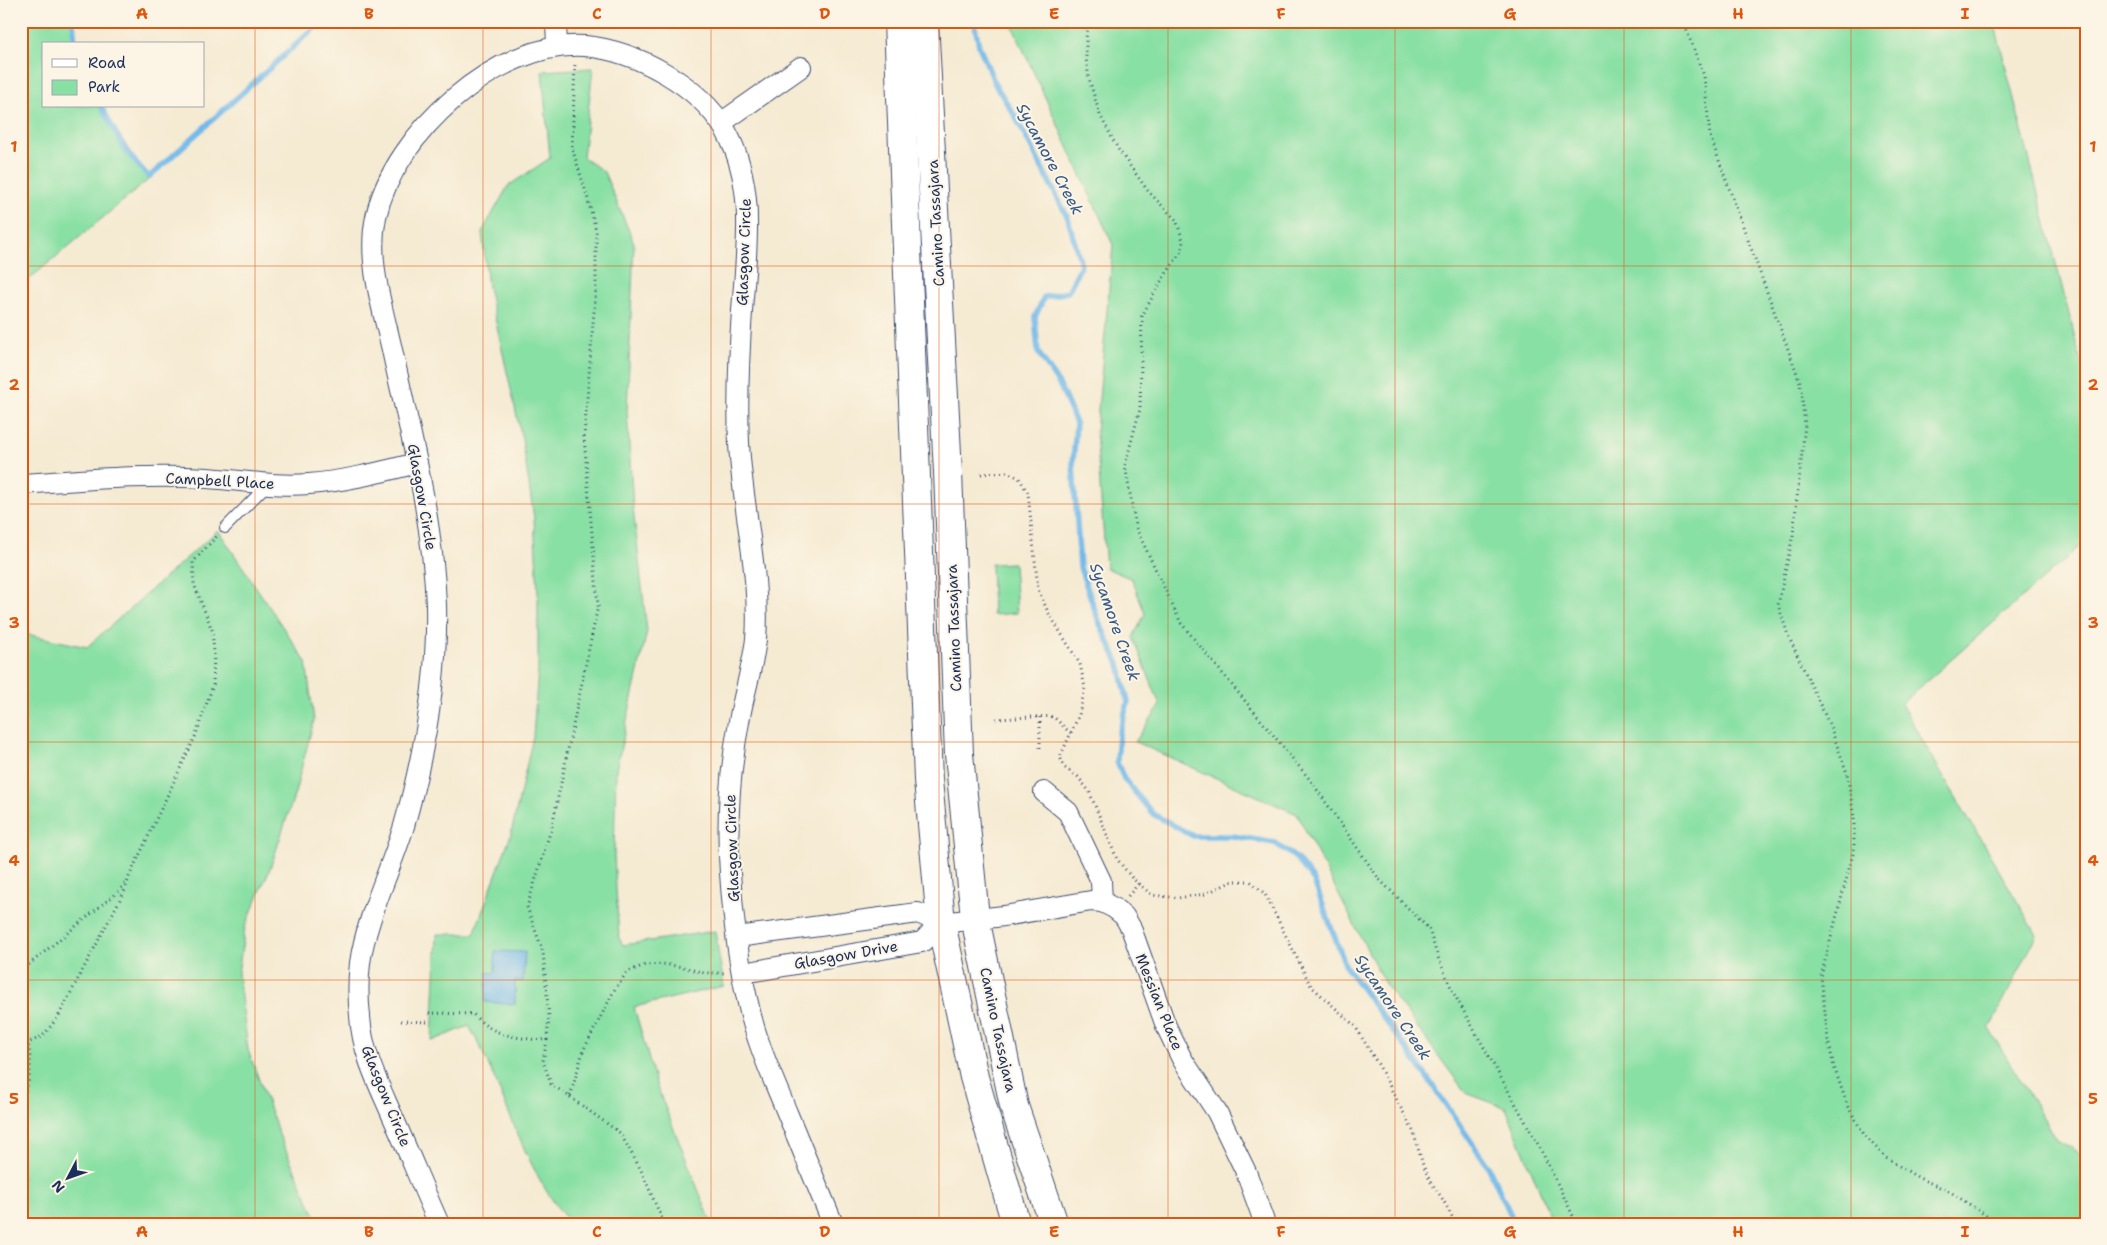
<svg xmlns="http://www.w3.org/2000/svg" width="2107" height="1245" font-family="'Shantell Sans',sans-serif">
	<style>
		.green { fill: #89e0a4; stroke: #528881 }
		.water { fill: #72b9e9; stroke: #4674a4 }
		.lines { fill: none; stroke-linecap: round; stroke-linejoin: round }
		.stream { stroke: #72b9e9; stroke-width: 5.5 }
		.lane-casing { stroke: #3c4b6f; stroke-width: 12 }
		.street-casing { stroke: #3c4b6f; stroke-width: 22 }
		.secondary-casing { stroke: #3c4b6f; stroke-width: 30 }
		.path { stroke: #3c4b6f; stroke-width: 3; stroke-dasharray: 1 4; stroke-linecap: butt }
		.lane { stroke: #fff; stroke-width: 10 }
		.street { stroke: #fff; stroke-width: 20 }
		.secondary { stroke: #fff; stroke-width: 28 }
		.grid { fill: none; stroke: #de5710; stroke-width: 1; stroke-opacity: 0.55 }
		.labels { text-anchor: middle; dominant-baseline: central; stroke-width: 4; stroke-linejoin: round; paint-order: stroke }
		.street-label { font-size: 15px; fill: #1b2f5e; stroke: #fcf5e5 }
		.water-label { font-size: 16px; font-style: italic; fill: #355888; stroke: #fcf5e5 }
		.neatline { fill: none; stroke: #de5710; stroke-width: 2 }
		.grid-label { font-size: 16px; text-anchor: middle; font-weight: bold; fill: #de5710 }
	</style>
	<rect width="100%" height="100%" fill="#fcf5e5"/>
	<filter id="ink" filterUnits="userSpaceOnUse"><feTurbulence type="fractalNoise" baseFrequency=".02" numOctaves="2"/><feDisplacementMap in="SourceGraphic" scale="10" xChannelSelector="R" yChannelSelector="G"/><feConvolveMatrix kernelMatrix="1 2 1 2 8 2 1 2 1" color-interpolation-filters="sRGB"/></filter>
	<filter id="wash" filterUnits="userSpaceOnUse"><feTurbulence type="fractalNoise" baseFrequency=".0096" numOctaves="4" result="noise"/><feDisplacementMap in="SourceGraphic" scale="20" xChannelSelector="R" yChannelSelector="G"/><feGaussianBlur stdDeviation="1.12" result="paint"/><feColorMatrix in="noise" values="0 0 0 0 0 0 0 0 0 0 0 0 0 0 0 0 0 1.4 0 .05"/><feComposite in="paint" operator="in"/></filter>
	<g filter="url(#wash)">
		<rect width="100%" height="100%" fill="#f5ead2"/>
		<g class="green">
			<path d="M21 21H71L77 44H44V106H101L148 180 21 286Z"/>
			<path d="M1010 21H1994L2082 365 2086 373V541L1901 704 2037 935 1989 1029 2057 1140 2086 1157V1224H1553L1506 1108 1466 1093 1385 984 1297 814 1135 742 1160 705 1133 637 1145 614 1132 579 1106 568 1096 432 1113 245Z"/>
			<path d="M593 68 583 157 604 172 634 243 627 411 633 508 647 631 616 770 614 856 619 938 623 945 715 931 724 986 634 1007 657 1087 712 1224H571C521 1168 506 1090 469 1026L432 1041 437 934H474L511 834 533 737 538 669V594L534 518 522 439 488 287 482 232 508 186 550 158 542 71Z"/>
			<path d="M218 530 306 662 314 720 295 793 271 866 245 927 238 973 248 1050 280 1137 319 1224H21V633L87 647Z"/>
			<path d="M1014 563 1017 613 993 615 991 564Z"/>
		</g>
		<path class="water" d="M495 951 525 952 523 981H515V1004L485 1002 487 972 495 973Z"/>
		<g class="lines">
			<g class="stream">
				<path d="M73 21 75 44"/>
				<path d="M974 21 979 46 996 86 1015 116 1068 218 1081 265 1068 292 1044 297 1035 317 1038 352 1060 386 1076 423 1073 464 1080 567 1099 622 1119 664 1128 702 1119 734 1117 762 1124 779 1153 814 1193 836H1233L1275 843 1296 858 1314 881 1346 967 1420 1067 1488 1166 1515 1224"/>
				<path d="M101 106 125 150 149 177 322 21"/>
			</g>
		</g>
	</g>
	<g filter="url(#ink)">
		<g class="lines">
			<defs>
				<path id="lane" d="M225 528 267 485"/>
				<g id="street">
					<path d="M556 21 557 46"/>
					<path d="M721 123 801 67"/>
					<path d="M21 484C83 480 145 474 207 478 241 480 275 487 309 484 346 481 381 472 417 463"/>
					<path d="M1044 792 1068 812 1101 881 1102 902"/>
					<path d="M737 937 918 913 941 923 1004 916 1091 901 1102 902 1114 908 1124 916 1131 928 1166 1026 1182 1059 1217 1112 1246 1172 1265 1224"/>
					<path d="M743 973 922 942 941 923"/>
					<path d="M439 1224C423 1188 408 1151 392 1115 378 1083 362 1052 360 1016 358 999 358 980 360 963 366 919 391 869 404 826 424 755 438 679 436 605 433 521 412 440 394 359 385 314 366 264 376 217 393 135 498 39 585 46 637 51 699 85 726 131 757 187 746 251 742 311 739 355 737 399 739 443 742 507 761 576 756 639 753 665 745 690 740 716 730 768 726 820 730 873 733 916 738 961 748 1003 756 1042 773 1078 788 1115 803 1151 818 1187 833 1224"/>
				</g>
				<g id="secondary">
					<path d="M898 21 928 780 941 923 974 1077 1016 1224"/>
					<path d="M924 21 948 472 959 754 975 918 1014 1106 1054 1224"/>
				</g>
			</defs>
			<use href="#lane" class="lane-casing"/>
			<use href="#street" class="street-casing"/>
			<use href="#secondary" class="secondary-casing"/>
			<g class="path">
				<path d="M1089 21 1086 38V58L1089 79 1100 115 1118 149 1148 191 1176 220 1183 240 1182 250 1160 283 1142 316 1140 409 1125 465 1136 528 1181 623 1311 781 1379 879 1429 929 1437 955 1453 992 1539 1146 1577 1224"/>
				<path d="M1683 21 1704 76 1710 136 1800 382 1805 425 1793 535 1778 605 1788 635 1830 726 1847 773 1854 818V850L1821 976 1828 1040 1834 1067 1848 1107 1865 1136 1886 1158 1919 1178 1949 1191 1984 1214 1995 1224"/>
				<path d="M981 474 1007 472 1019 478 1028 493 1038 589 1048 612 1080 664 1085 688 1079 715 1060 757 1065 768 1078 777 1089 791 1117 859 1132 878 1152 895 1178 898 1205 894 1233 881H1250L1265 894 1311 986 1355 1026 1379 1066 1413 1131 1423 1165 1430 1181 1442 1198 1456 1224"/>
				<path d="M1040 717V749"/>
				<path d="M996 719C1006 719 1049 715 1053 717 1059 721 1065 729 1071 733"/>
				<path d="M1128 896 1139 883"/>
				<path d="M21 971 119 891 126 882"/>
				<path d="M429 1013 473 1014C492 1036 519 1039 547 1040L549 1017 543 952 527 907 552 826 598 606 584 437 596 286V230L586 192 572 148 575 63"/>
				<path d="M401 1021 429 1022"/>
				<path d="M547 1040 543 1061 551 1084 570 1097 583 1051 615 989 627 972 645 965 663 964 683 967 704 973H725"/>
				<path d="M21 1041 28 1043 43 1036 58 1017 125 890 129 877 195 737 213 685 214 652 212 630 194 584 193 562 217 536"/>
				<path d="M570 1097 620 1133 641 1170 664 1224"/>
				<path d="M21 1100C31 1082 32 1063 28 1043"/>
			</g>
			<use href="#lane" class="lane"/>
			<use href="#street" class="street"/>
			<use href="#secondary" class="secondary"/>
		</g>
	</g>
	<path class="grid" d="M255 21V1224M483 21V1224M711 21V1224M939 21V1224M1168 21V1224M1395 21V1224M1624 21V1224M1851 21V1224M21 266H2086M21 504H2086M21 742H2086M21 980H2086"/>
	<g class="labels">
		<g class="street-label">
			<text transform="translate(936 223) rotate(-93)">Camino Tassajara</text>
			<text transform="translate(744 252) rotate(-88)">Glasgow Circle</text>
			<text transform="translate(220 481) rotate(3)">Campbell Place</text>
			<text transform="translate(422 497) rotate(80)">Glasgow Circle</text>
			<text transform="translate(954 628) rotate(-92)">Camino Tassajara</text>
			<text transform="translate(732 848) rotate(-92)">Glasgow Circle</text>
			<text transform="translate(846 955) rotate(-10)">Glasgow Drive</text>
			<text transform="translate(1159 1002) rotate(68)">Messian Place</text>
			<text transform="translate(998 1030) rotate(78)">Camino Tassajara</text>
			<text transform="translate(386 1096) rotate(68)">Glasgow Circle</text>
		</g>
		<g class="water-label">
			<text transform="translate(1050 159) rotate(62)">Sycamore Creek</text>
			<text transform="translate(1115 622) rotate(71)">Sycamore Creek</text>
			<text transform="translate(1393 1007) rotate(56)">Sycamore Creek</text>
		</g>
	</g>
	<rect width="2107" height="1245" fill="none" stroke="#fcf5e5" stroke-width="55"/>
	<rect x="42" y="42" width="162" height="65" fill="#fcf5e5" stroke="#a2a6af"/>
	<rect x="52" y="59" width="25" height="8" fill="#ffffff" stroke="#a2a6af"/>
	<text x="88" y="68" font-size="15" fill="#1b2f5e">Road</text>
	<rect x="52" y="80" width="25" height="15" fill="#89e0a4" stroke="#a2a6af"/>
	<text x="88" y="92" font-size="15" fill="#1b2f5e">Park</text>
	<g transform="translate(68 1178) rotate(229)" stroke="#fcf5e5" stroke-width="4" paint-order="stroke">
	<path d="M0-4L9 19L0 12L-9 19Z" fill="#1b2f5e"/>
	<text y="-8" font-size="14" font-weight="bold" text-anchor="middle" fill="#1b2f5e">N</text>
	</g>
	<rect x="28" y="28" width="2052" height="1190" class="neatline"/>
	<g class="grid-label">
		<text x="142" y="19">A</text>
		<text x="369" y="19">B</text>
		<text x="597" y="19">C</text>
		<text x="825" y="19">D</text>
		<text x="1054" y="19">E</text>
		<text x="1281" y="19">F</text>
		<text x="1510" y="19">G</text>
		<text x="1738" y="19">H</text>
		<text x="1965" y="19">I</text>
		<text x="14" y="152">1</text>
		<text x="2093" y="152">1</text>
		<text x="14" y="390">2</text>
		<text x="2093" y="390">2</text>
		<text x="14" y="628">3</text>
		<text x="2093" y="628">3</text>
		<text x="14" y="866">4</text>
		<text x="2093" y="866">4</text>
		<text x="14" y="1104">5</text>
		<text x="2093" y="1104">5</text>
		<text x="142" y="1237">A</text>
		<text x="369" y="1237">B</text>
		<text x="597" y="1237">C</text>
		<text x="825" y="1237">D</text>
		<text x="1054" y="1237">E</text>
		<text x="1281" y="1237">F</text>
		<text x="1510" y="1237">G</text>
		<text x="1738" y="1237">H</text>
		<text x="1965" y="1237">I</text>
	</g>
</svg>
